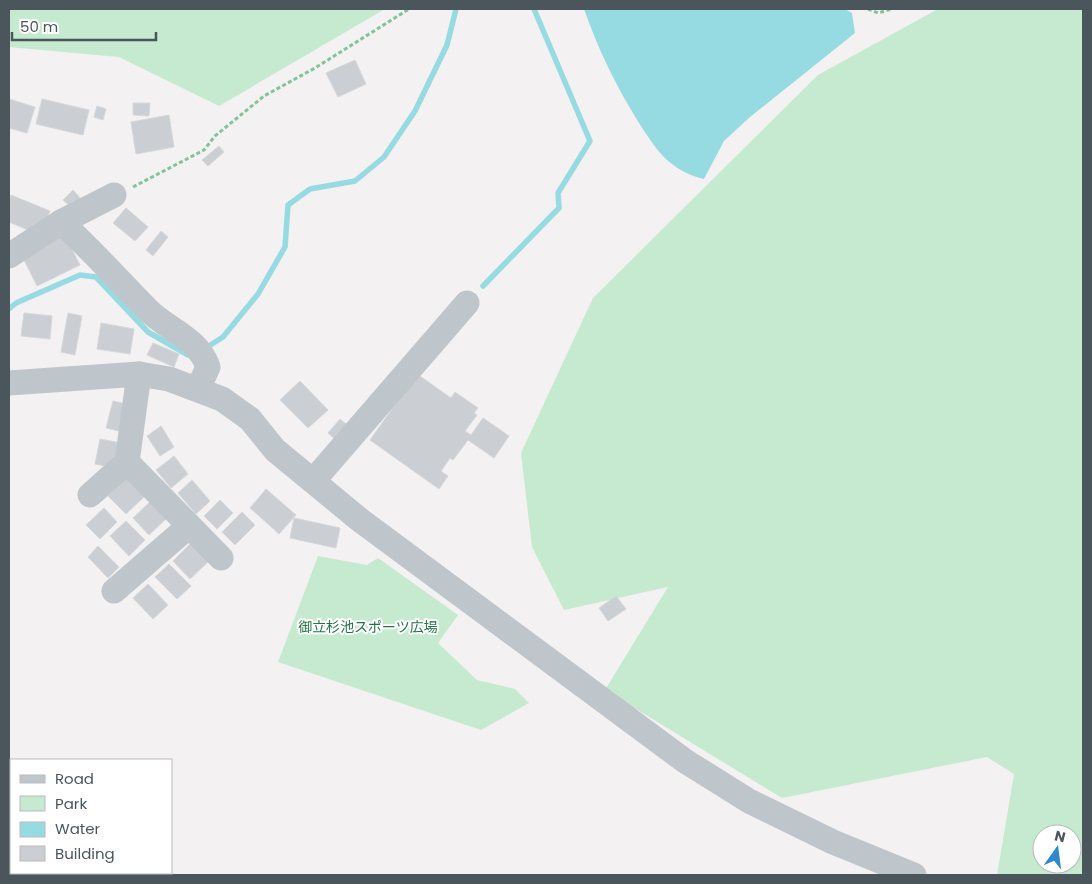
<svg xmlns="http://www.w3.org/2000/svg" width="1092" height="884" font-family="Poppins,'Noto Sans JP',sans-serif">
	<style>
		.green { fill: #c5eacf; fill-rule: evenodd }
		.water { fill: #97dbe2 }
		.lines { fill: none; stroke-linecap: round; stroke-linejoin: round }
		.stream { stroke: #97dbe2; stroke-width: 5.5 }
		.building { fill: #cbced2; stroke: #d5d8db }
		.path { stroke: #81c49b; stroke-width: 3; stroke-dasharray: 4 2.5; stroke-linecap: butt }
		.minor { stroke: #bec6cb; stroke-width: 25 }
		.labels { text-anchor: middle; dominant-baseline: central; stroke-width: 4; stroke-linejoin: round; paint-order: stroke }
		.park-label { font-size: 14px; fill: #237542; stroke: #fff }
	</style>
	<rect width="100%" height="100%" fill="#f3f1f1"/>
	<g class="green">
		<path d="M9 9H385L219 106 119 57 9 47Z"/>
		<path d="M938 9H1083V875H997L1014 774 987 757 782 798 605 690 668 587 564 610 532 547 521 453 593 298 818 75ZM1042 834H1072V864H1042Z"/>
		<path d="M318 556 367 565 378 558 458 615 438 643 477 680 515 689 529 703 481 730 278 662Z"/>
	</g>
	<path class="water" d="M584 9H845L852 13 855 33 750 117 724 141 704 179C690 176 677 169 667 160 656 150 647 135 639 123 616 86 598 49 584 9Z"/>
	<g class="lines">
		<g class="stream">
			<path d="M483 286 559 208 558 193 590 141 534 9"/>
			<path d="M9 309 16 303 80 275 96 277 148 332 188 355"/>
			<path d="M204 349 223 337 258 294 285 247 288 205 310 189 355 181 384 157 415 111 447 45 456 9"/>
		</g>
	</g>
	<g class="building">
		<path d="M355 60 366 84 338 97 326 73Z"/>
		<path d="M9 99 35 107 27 133 9 128Z"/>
		<path d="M42 99 89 110 83 135 36 124Z"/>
		<path d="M133 103H150L149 116 133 115Z"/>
		<path d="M97 106 106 109 103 120 94 117Z"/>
		<path d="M169 115 174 147 136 154 131 122Z"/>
		<path d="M219 146 224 152 208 166 202 160Z"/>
		<path d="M73 190 82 200 73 209 63 200Z"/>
		<path d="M11 195 50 211 40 235 9 222V201Z"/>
		<path d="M126 208 148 227 135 241 113 223Z"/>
		<path d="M161 231 168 237 153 256 146 250Z"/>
		<path d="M64 234 80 265 37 286 21 254Z"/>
		<path d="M24 313 52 316 50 339 21 336Z"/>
		<path d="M68 313 82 316 75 355 61 352Z"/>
		<path d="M101 323 134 329 130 354 97 349Z"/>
		<path d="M153 343 179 354 174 367 147 355Z"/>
		<path d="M417 374 451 398 455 392 478 408 474 413 477 415 465 431 471 435 483 418 509 436 494 458 468 440 453 460 450 458 441 471 448 476 439 489 370 440Z"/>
		<path d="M300 381 328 410 308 428 280 400Z"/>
		<path d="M113 401 130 405 123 432 106 428Z"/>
		<path d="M340 419 351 428 338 442 328 433Z"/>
		<path d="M161 426 174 447 160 456 147 436Z"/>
		<path d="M100 439 121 443 116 468 95 464Z"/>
		<path d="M174 456 188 474 171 488 156 470Z"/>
		<path d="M127 477 145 496 126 514 108 496Z"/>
		<path d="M192 480 210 501 196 514 178 493Z"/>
		<path d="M266 489 296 515 279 534 250 508Z"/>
		<path d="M152 500 168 517 149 535 133 518Z"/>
		<path d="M220 500 233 513 217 529 204 516Z"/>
		<path d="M104 508 117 522 100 539 86 525Z"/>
		<path d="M242 512 255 525 235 545 222 532Z"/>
		<path d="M294 518 340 528 336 548 290 538Z"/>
		<path d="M126 521 145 540 129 556 110 536Z"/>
		<path d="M191 543 209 561 190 579 173 561Z"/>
		<path d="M98 546 119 567 108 578 88 557Z"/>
		<path d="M169 564 191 586 177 599 155 577Z"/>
		<path d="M148 584 168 605 153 619 133 598Z"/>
		<path d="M616 596 626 609 608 621 599 608Z"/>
	</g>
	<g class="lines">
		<g class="path">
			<path d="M868 9 878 13 892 9"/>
			<path d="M133 187 204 150 215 136 264 96 315 68 409 9"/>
		</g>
		<g class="minor">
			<path d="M61 222C92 250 119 281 148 310 168 330 198 338 208 367L198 389"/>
			<path d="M9 256 61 222 114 195"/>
			<path d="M139 374 127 462 221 558"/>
			<path d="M9 383 139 374 169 379 222 399 250 419 275 450 360 520 685 761 749 801 833 842 914 875"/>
			<path d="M313 481 467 303"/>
			<path d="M90 495 127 462"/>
			<path d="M114 591 189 526"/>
		</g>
	</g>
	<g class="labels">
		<g class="park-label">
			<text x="368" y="627">御立杉池スポーツ広場</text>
		</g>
	</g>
	<rect width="1092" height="884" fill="none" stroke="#4b565c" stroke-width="20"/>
	<rect x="10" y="759" width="162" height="115" fill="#ffffff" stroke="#b7bbbe"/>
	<rect x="20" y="775" width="25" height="8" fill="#bec6cb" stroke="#b7bbbe"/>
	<text x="55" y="784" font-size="15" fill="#4b565c">Road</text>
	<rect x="20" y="796" width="25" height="15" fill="#c5eacf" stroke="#b7bbbe"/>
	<text x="55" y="809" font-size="15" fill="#4b565c">Park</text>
	<rect x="20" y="822" width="25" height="15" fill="#97dbe2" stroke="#b7bbbe"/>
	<text x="55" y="834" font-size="15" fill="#4b565c">Water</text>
	<rect x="20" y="846" width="25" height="15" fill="#cbced2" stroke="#b7bbbe"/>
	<text x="55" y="859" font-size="15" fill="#4b565c">Building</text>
	<g transform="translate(1057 849) rotate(14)"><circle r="24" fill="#ffffff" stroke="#b7bbbe"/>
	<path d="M0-4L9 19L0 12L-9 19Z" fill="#2f87ce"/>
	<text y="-8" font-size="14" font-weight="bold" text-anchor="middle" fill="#4b565c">N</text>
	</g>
	<path d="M12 32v8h144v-8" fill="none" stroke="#4b565c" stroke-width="2.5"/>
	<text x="20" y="32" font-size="15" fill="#4b565c" stroke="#ffffff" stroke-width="4" paint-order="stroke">50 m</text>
</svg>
